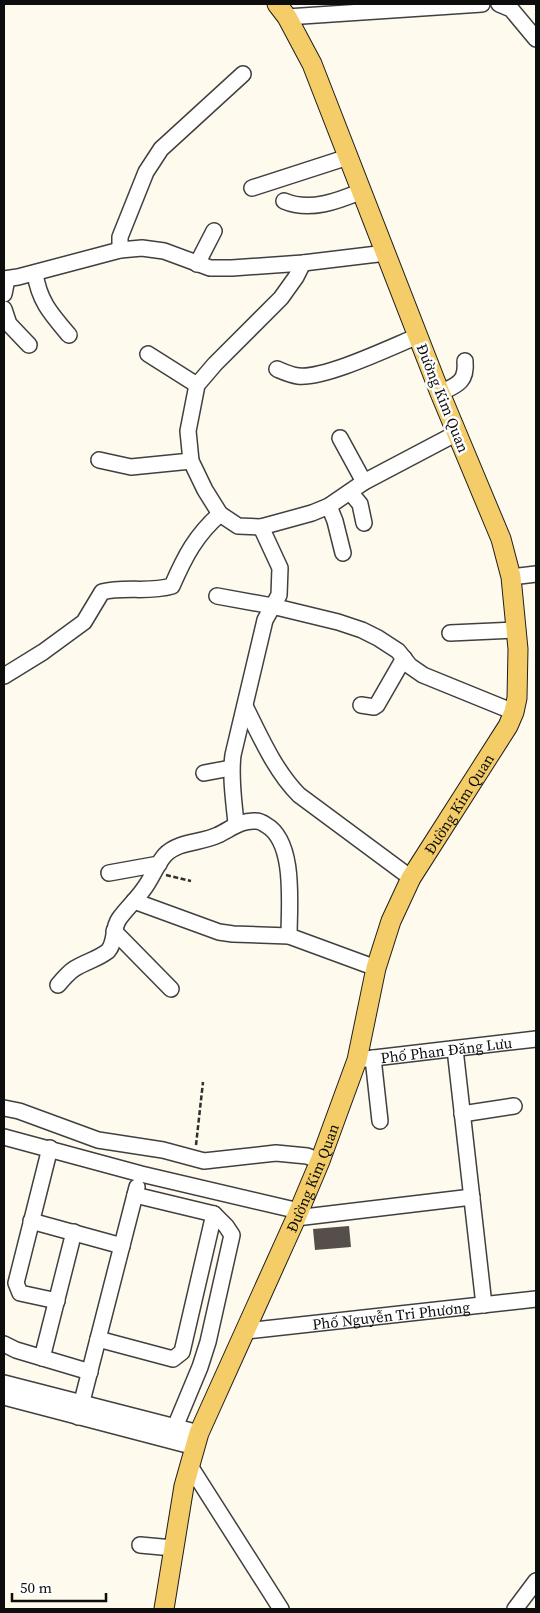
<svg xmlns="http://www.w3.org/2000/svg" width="540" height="1613" font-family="'Source Serif 4',serif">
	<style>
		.building { fill: #554e4a }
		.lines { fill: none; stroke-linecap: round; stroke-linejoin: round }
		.minor-casing { stroke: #404040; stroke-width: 18 }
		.major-casing { stroke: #1e1e1e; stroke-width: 21 }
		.path { stroke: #2f2f2f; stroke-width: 2.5; stroke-dasharray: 5 2.5; stroke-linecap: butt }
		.minor { stroke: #fff; stroke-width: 15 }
		.major { stroke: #f4cc68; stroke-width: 19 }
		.labels { text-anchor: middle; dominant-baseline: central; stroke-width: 5; stroke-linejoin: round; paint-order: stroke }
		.street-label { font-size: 15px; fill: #0d0d0d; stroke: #fff }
	</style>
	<rect width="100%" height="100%" fill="#fefaed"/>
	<path class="building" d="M349 1226 351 1247 315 1250 313 1229Z"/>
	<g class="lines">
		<defs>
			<g id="minor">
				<path d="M499 4 511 9 536 39"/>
				<path d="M287 17 482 4"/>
				<path d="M252 188 348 157"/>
				<path d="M284 201C310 212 338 201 362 191"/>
				<path d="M120 250V237L146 172 161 149 243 74"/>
				<path d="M303 263 296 277 281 298 215 364 197 385 188 431 191 461 205 490 220 514 238 526 261 527 312 513 329 506 364 482 457 433"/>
				<path d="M197 264 214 231"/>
				<path d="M35 273C39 301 51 314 69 335"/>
				<path d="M4 279 18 277 120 250 142 248 164 251 210 268H232L303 263 386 253"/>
				<path d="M4 294 7 279"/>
				<path d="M4 309 9 324 29 345"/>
				<path d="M148 354 197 385"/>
				<path d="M277 369C284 372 290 375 298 376 325 379 391 347 418 336"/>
				<path d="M440 393C457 385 467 382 465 361"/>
				<path d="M340 438 364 482"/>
				<path d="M99 460 131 467 191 461"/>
				<path d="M350 492 360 504 364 523"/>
				<path d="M329 506 335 521 343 553"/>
				<path d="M511 577 536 574"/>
				<path d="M217 596 272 606 338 622 362 630 378 638 398 651 410 666 423 675 514 712"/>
				<path d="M450 633 516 630"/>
				<path d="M4 676 43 652 84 622 102 592C125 586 149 593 172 586 185 556 196 535 220 514"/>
				<path d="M361 705 374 707 377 705 404 658"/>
				<path d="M245 706C260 736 275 771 299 795L411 878"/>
				<path d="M204 773 231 768"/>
				<path d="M236 824C234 801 230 778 233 755L265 620 279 595 280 568 261 527"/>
				<path d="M109 873 159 864"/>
				<path d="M134 901 219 932 233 934 289 936 376 968"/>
				<path d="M114 931 171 989"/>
				<path d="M58 985C63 979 68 973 74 969 85 962 98 959 108 951 116 942 112 929 119 919 126 909 136 900 143 890 152 879 156 865 165 855 178 841 202 843 218 835 231 829 240 820 256 821 260 821 263 823 266 825 296 842 289 906 289 936"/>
				<path d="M455 1049 484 1305"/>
				<path d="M373 1058 380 1121"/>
				<path id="s1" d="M357 1060 536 1039"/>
				<path d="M4 1108 19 1111 98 1140 163 1150 204 1161 276 1153 307 1156 320 1161"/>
				<path d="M462 1114 514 1106"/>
				<path d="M4 1137 141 1174 299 1211"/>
				<path d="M50 1148 16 1283 20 1293 57 1301"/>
				<path d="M135 1195 214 1214 226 1226 232 1235 208 1342 200 1367 175 1427"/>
				<path d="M296 1218 472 1197"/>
				<path d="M31 1221 122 1246"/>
				<path id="s2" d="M246 1331 536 1299"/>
				<path d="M98 1339 173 1359 182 1352 214 1214"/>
				<path d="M4 1344 16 1350 90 1372"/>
				<path d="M42 1358 74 1232"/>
				<path d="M4 1383 199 1433"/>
				<path d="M4 1397 195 1447"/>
				<path d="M78 1417 137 1187"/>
				<path d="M190 1466 281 1609"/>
				<path d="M140 1545 173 1548"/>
				<path d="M515 1609 536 1581"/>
			</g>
			<g id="major">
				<path id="s3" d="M164 1609 184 1486 199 1433 296 1218 320 1161 357 1060 376 968 391 921 411 878 508 726 514 712 517 698 518 649 511 577 501 539 440 393 312 64 287 17 277 4"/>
			</g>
		</defs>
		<use href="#minor" class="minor-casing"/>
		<use href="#major" class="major-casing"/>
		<g class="path">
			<path d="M166 875 191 881"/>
			<path d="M196 1145 203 1082"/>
		</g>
		<use href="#minor" class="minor"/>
		<use href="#major" class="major"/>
	</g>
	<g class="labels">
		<g class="street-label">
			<text transform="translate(443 398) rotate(68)">Đường Kim Quan</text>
			<text stroke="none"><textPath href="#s3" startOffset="864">Đường Kim Quan</textPath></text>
			<text stroke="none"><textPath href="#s1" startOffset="90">Phố Phan Đăng Lưu</textPath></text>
			<text stroke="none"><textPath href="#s3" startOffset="459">Đường Kim Quan</textPath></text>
			<text stroke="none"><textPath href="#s2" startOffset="146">Phố Nguyễn Tri Phương</textPath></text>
		</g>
	</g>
	<rect width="540" height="1613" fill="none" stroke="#0d0d0d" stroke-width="10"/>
	<path d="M12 1593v8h94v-8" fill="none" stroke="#0d0d0d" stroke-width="2.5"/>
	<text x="20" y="1593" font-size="15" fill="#0d0d0d" stroke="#ffffff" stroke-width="4" paint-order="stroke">50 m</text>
</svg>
